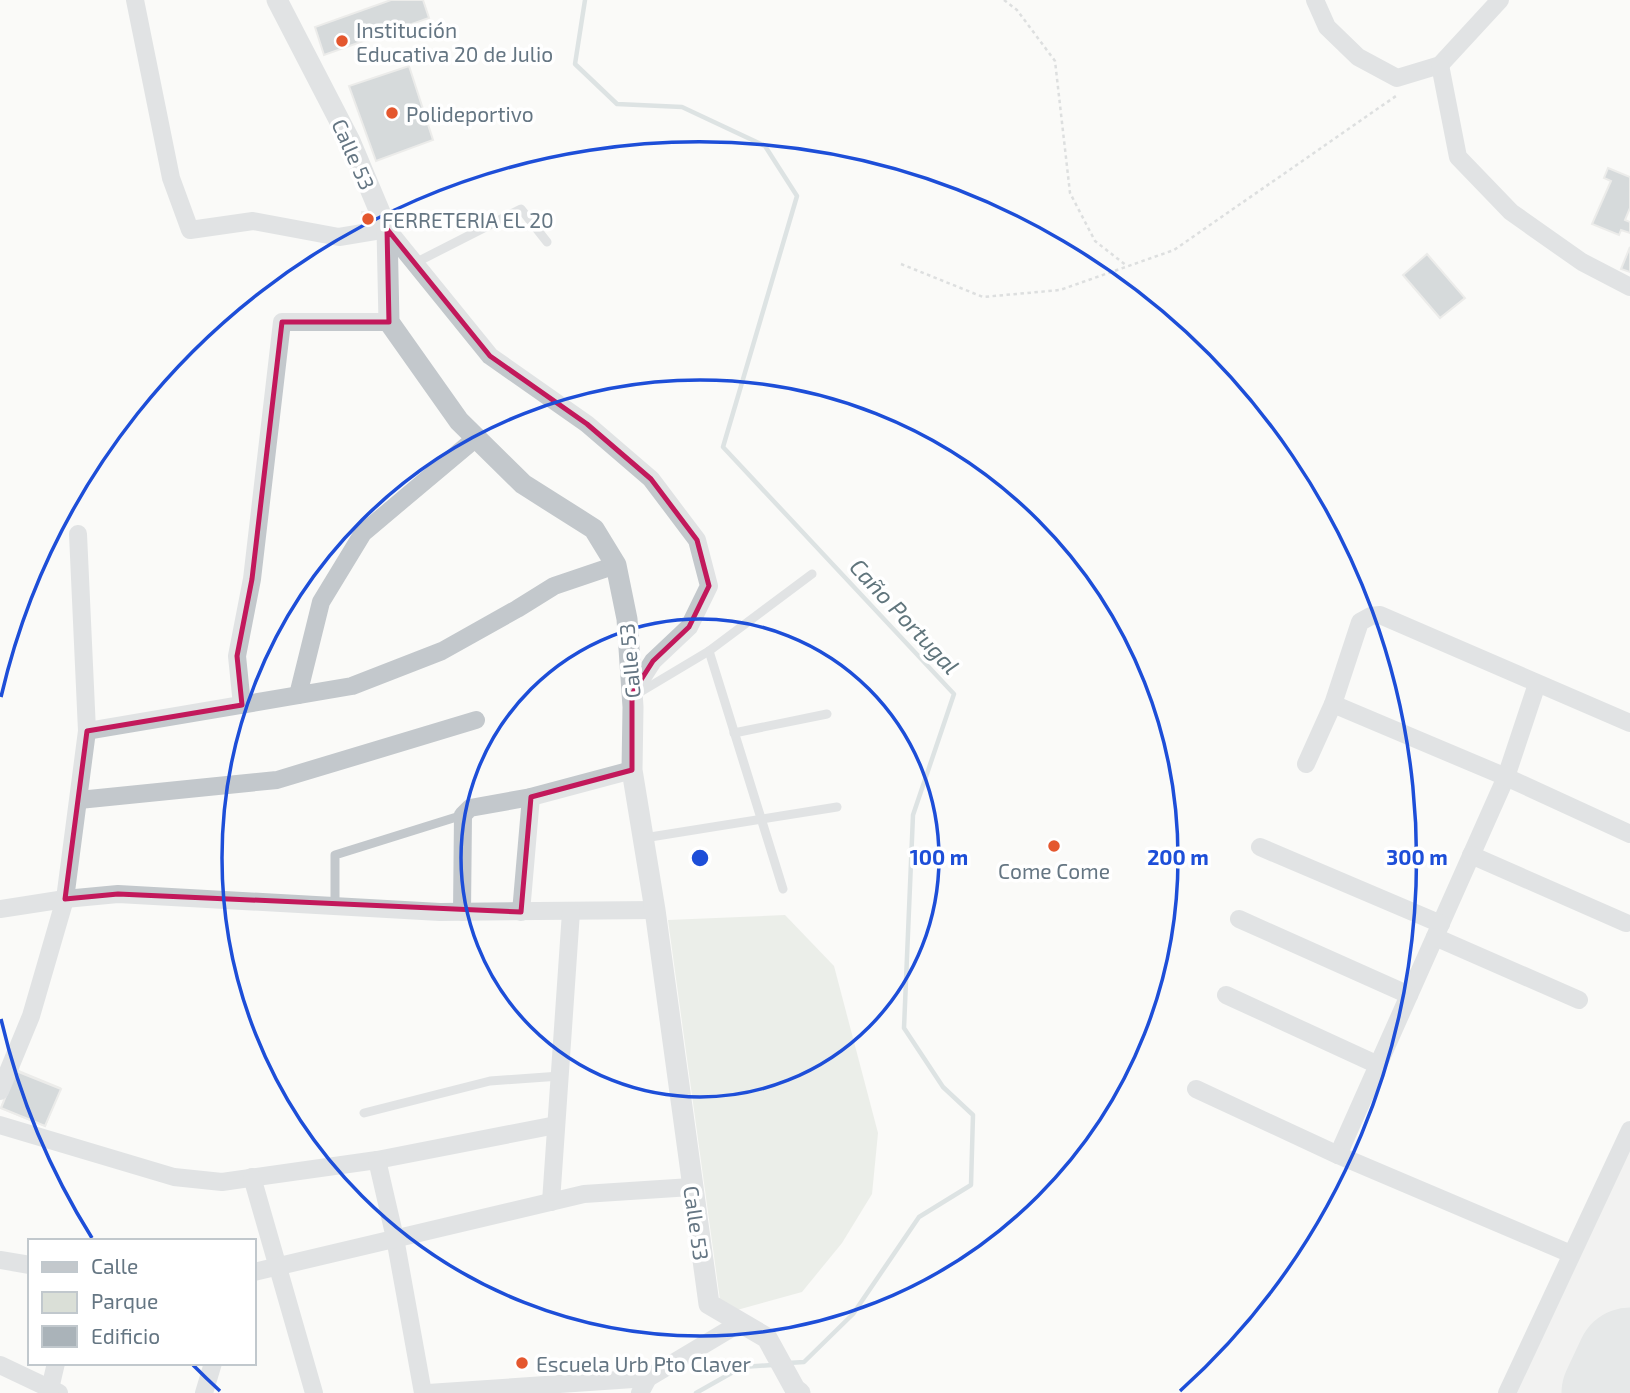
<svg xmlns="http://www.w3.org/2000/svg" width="1630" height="1393" font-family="'Exo 2',sans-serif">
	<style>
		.built { fill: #e8e9e9 }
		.green { fill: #dadfd7 }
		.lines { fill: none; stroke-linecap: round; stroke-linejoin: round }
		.stream { stroke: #bbc7cb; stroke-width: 4.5 }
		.runway { stroke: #ced2d4; stroke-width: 107 }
		.building { fill: #aab3b9; stroke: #dcdcda; stroke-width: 2 }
		.path { stroke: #bbbfc2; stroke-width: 2.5; stroke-dasharray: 3.5 3.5; stroke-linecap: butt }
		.service { stroke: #c3c8cc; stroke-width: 9 }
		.minor { stroke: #c3c8cc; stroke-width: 18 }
		.tertiary { stroke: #c3c8cc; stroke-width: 21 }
		.marked { fill: none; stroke: #c2185b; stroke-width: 5; stroke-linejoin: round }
		.ring { fill: none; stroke: #1d4ed8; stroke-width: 3.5 }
		.poi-dot { fill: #e4572e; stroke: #fff; stroke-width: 2.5 }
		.labels { text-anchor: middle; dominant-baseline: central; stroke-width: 7; stroke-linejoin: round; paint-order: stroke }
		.poi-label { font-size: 21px; fill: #657683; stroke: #fff; text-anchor: start }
		.street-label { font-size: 21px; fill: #657683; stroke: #fff }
		.water-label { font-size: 23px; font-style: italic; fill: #60757c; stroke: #fff }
		.centre { fill: #1d4ed8; stroke: #fff; stroke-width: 3.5 }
		.ring-label { font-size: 21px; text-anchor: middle; font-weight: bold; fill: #1d4ed8; stroke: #fff; stroke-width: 7; stroke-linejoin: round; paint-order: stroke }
	</style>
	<rect width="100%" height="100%" fill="#fafaf8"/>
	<path class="built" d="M1630 1148V1393H1514Z"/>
	<path class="green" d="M785 915 834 966 878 1133 872 1194 842 1243 802 1292 737 1310 720 1300 668 920Z"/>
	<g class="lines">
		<g class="stream">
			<path d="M585 0 575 64 617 104 682 107 765 146 797 196 723 447 954 694 913 815 904 1028 943 1087 973 1115 971 1185 919 1217 853 1314 804 1362 788 1363"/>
			<path d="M696 1393 742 1367 772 1365"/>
		</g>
		<path class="runway" d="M1615 1393 1630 1361"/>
	</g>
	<g class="building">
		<path d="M391 0H423L429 18 324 55 315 27Z"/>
		<path d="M409 66 433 140 376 161 349 86Z"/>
		<path d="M1608 168 1630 177V208L1625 220 1630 222V233L1621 230 1619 235 1592 224 1611 181 1604 178Z"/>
		<rect x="362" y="212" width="12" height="13"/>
		<path d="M1630 247V272L1621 269Z"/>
		<path d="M1427 254 1465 298 1440 318 1403 275Z"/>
		<path d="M16 1070 60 1088 45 1126 1 1108Z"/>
		<path d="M16 1071 61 1089 45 1126 1 1108Z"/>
	</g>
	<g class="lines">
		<g class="path">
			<path d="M1004 0 1017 10 1055 61 1070 193 1095 241 1127 266"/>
			<path d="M901 264 983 297 1060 290 1174 250 1396 96"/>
		</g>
		<g class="service">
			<path d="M415 263 521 209 547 242"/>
			<path d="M709 651 783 889"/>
			<path d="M637 694 709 651 812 574"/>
			<path d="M734 733 827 714"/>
			<path d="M644 838 837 807"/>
			<path d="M335 906V855L463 815"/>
			<path d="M364 1113 490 1081 560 1076"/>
		</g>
		<g class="minor">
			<path d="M135 0 171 178 190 230 253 221 339 237 387 229 490 356 587 424 651 479 697 540 709 586 689 627 653 661 632 694"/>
			<path d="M1315 0 1327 27 1358 57 1397 78 1440 65 1500 0"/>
			<path d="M1440 65 1458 157 1511 212 1582 262 1630 287"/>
			<path d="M1537 684 1506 777 1338 1155 1571 1254"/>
			<path d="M298 695 321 602 363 533 476 438"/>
			<path d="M1333 704 1506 777 1630 834"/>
			<path d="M242 705 237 656 252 579 282 322H389"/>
			<path d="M87 731 352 686 442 651 517 609 554 586 616 565"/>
			<path d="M1306 764 1333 704 1360 622 1371 616 1380 615 1630 723"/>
			<path d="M79 800 277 780 476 720"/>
			<path d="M1260 847 1441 924"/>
			<path d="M1471 855 1626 923"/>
			<path d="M0 909 65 899 118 894 440 912 655 910"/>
			<path d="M462 912 463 815 470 808 531 797 632 770"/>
			<path d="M521 912 531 797"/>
			<path d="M1239 919 1409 995"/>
			<path d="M1435 937 1579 1000"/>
			<path d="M1226 995 1378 1065"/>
			<path d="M1196 1089 1338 1155"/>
			<path d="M0 1091 31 1016 65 899 87 731 78 534"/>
			<path d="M0 1125 174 1177 222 1182 377 1160 556 1125"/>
			<path d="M377 1160 395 1238 423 1393"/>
			<path d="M252 1177 314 1393"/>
			<path d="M551 1202 571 912"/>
			<path d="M0 1260 30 1265"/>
			<path d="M254 1272 584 1194 691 1187"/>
			<path d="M0 1365 59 1393"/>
			<path d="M49 1393 56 1363"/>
			<path d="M204 1393 213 1363"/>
			<path d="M428 1393 648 1378"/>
			<path d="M640 1393 648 1378 740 1323"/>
			<path d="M1507 1393 1630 1130"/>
		</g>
		<path class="tertiary" d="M277 0 350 141 387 229 389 322 459 421 523 484 594 529 616 565 627 619 633 707 632 770 655 910 709 1304 767 1338 795 1389 800 1393"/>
	</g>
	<path d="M0 0H1630V1393H0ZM387 229 490 356 587 424 651 479 697 540 709 586 689 627 653 661 632 694V770L531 797 521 912 118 894 65 899 87 731 242 705 237 656 252 579 282 322H389Z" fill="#fafaf8" fill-opacity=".55" fill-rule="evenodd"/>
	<path class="marked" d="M387 229 490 356 587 424 651 479 697 540 709 586 689 627 653 661 632 694V770L531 797 521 912 118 894 65 899 87 731 242 705 237 656 252 579 282 322H389Z"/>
	<g class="ring">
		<circle cx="700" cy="858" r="239"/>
		<circle cx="700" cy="858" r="478"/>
		<path d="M220 1391A717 717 0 0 1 193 1365M92 1238A717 717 0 0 1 1 1019M1 697A717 717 0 1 1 1180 1391"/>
	</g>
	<g class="poi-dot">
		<circle cx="342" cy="41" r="7"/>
		<circle cx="392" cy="113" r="7"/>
		<circle cx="368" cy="219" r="7"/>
		<circle cx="1054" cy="846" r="7"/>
		<circle cx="522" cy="1363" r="7"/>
	</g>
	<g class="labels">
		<g class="poi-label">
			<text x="356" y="29">Institución<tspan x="356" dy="24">Educativa 20 de Julio</tspan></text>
			<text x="406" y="113">Polideportivo</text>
			<text x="382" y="219">FERRETERIA EL 20</text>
			<text x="1054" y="870" text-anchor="middle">Come Come</text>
			<text x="536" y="1363">Escuela Urb Pto Claver</text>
		</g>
		<g class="street-label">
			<text transform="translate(354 154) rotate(66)">Calle 53</text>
			<text transform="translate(629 661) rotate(-95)">Calle 53</text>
			<text transform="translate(697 1223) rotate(82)">Calle 53</text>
		</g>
		<g class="water-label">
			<text transform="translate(905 616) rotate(47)">Caño Portugal</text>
		</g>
	</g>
	<circle cx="700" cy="858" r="10" class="centre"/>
	<g class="ring-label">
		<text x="939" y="865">100 m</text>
		<text x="1178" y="865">200 m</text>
		<text x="1417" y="865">300 m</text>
	</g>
	<rect x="28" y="1239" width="228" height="126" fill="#ffffff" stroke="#c1c8cd" stroke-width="2"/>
	<rect x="42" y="1262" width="35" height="10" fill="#c3c8cc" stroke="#c1c8cd" stroke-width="2"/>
	<text x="91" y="1274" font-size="21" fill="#657683">Calle</text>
	<rect x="42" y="1292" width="35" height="21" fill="#dadfd7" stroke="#c1c8cd" stroke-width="2"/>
	<text x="91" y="1309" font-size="21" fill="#657683">Parque</text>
	<rect x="42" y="1326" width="35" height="21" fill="#aab3b9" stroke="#c1c8cd" stroke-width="2"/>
	<text x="91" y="1344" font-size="21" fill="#657683">Edificio</text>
</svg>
